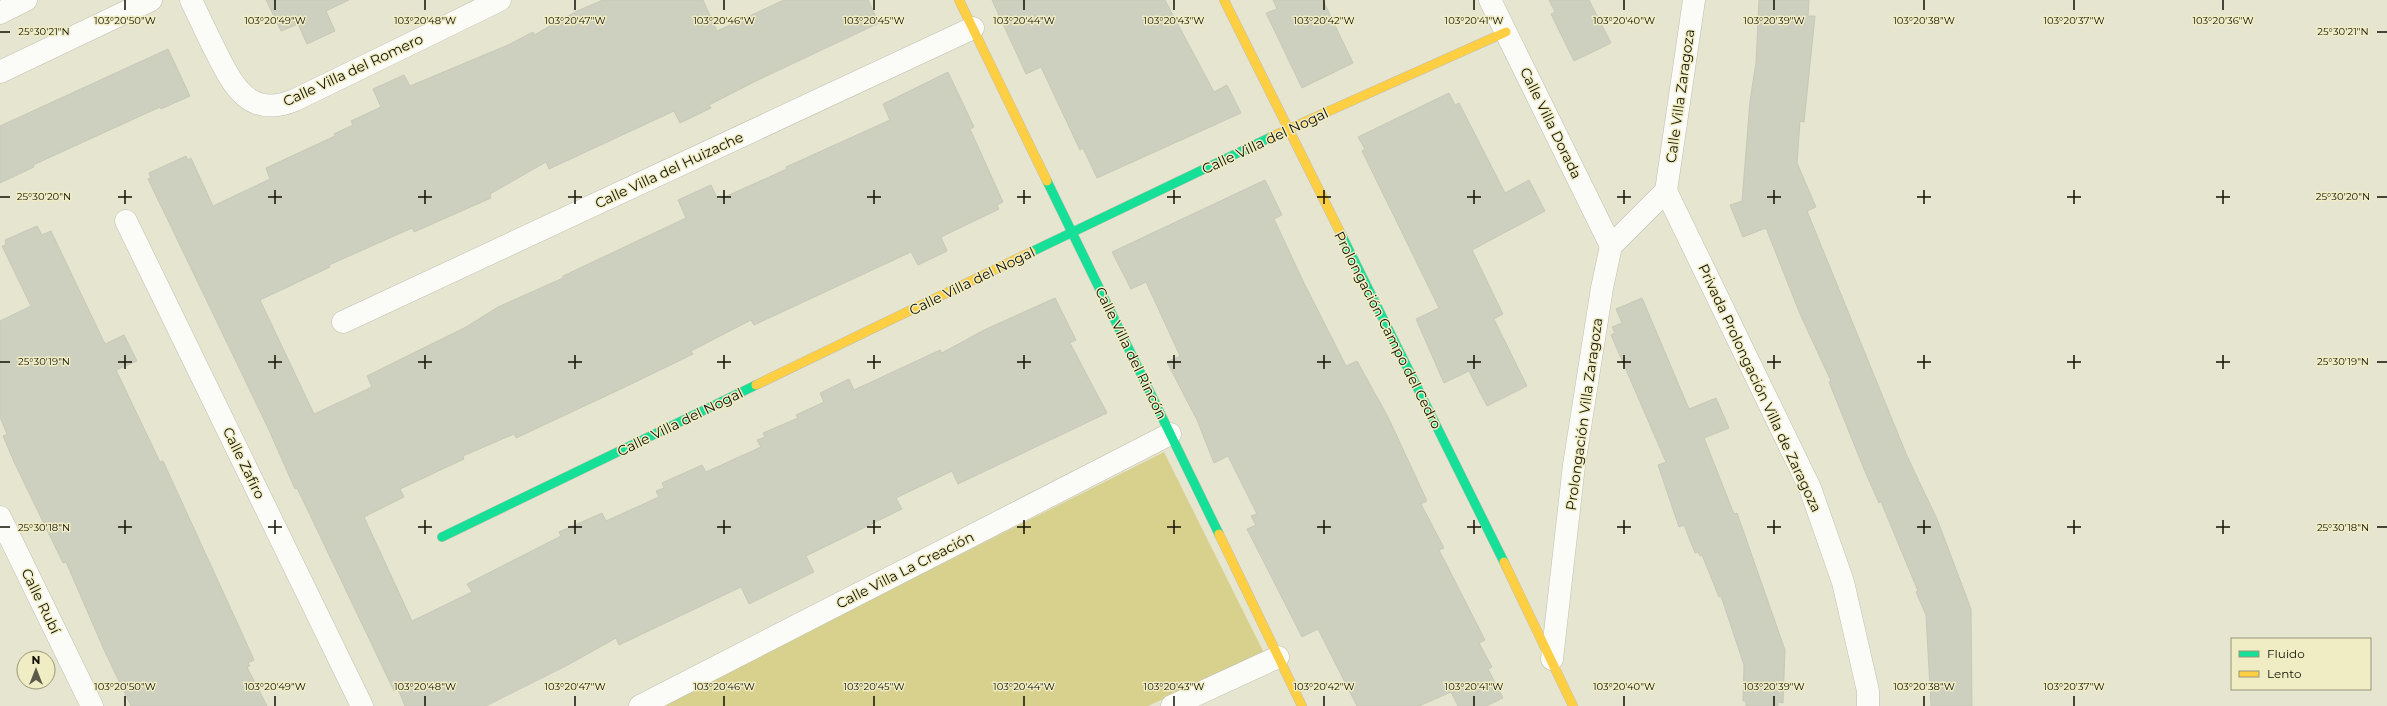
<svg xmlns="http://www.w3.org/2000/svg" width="2387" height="706" font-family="Montserrat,sans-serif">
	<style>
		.green { fill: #d8d18e }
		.building { fill: #ced0bf; stroke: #c7c9b8 }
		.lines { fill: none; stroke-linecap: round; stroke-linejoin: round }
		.street-casing { stroke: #c1c0b0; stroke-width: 23 }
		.fast-casing { stroke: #c1c0b0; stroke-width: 10 }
		.slow-casing { stroke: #c1c0b0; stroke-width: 10 }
		.street { stroke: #fbfbf8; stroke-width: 22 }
		.fast { stroke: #16e098; stroke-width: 9 }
		.slow { stroke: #ffcf43; stroke-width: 9 }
		.ticks { fill: none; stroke: #121104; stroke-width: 1.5 }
		.labels { text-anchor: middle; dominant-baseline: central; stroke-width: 3; stroke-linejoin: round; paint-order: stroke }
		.street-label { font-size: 14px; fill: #121104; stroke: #f0edc5 }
		.ticks-label { font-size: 10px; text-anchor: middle; fill: #121104; stroke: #f0edc5; stroke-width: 3; stroke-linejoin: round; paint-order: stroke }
	</style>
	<rect width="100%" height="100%" fill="#e6e5cf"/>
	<path class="green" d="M1164 452 1264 653 1148 706H660Z"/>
	<g class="building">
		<path d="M266 0H349L326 11 335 31 307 44 298 24 281 31Z"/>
		<path d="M603 0H703L717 31 784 0H868L879 23 758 80 709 105 711 108 680 123 674 111 549 169 546 162 490 194 491 198 414 232 412 228 329 265 330 267 260 300 314 414 372 387 367 376 466 327 498 307 563 278V276L686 218 678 200 711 185 718 200 787 169 786 167 890 120 883 104 948 72 974 127 970 129 1003 202 997 205 999 209 941 237 947 251 918 265 911 252 754 325 751 320 691 351 693 354 625 387 516 438 514 434 463 456 464 459 400 489 404 497 364 517 412 621 472 592 467 584 561 536 559 532 602 513 606 521 659 497 656 491 664 488 662 483 702 465 706 472 761 447 757 440 765 437 763 433 798 418 796 415 824 402 820 393 849 379 854 390 940 350 942 353 984 330 1055 298 1076 340 1070 343 1107 413 958 484 952 471 896 498 902 509 806 556 814 572 749 604 741 587 619 645 616 638 566 666 486 706H405L398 689 394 691 311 517 297 488 295 489 269 430 148 179 151 178 149 173 186 156 188 160 191 158 213 206 270 179 266 168 335 136 334 134 353 125 351 121 381 107 373 89 404 75 410 86 508 45 533 32 534 35 577 11Z"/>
		<path d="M992 0H1165L1214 92 1227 85 1241 113 1097 178 1083 148 1080 150 1041 67 1026 74Z"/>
		<path d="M1273 0H1323L1353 63 1302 88 1266 13 1277 9Z"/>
		<path d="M1549 0H1589L1611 43 1574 61 1551 14 1555 12Z"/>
		<path d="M1759 0H1809L1808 16H1815L1804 122 1800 121 1797 163 1816 207 1807 211 1907 456 1937 519 1971 609 1972 706H1931L1926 615 1916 592 1918 591 1881 502 1879 503 1864 469 1829 382 1831 381 1800 314 1766 228 1743 237 1730 205 1742 201 1750 101 1756 63Z"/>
		<path d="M168 49 190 96 161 109 160 107 33 165 34 167 0 183V126Z"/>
		<path d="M1449 93 1455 105 1459 103 1505 193 1529 180 1545 211 1472 250 1503 314 1494 319 1527 386 1487 406 1469 371 1444 383 1416 319 1439 308 1362 151 1365 149 1358 137Z"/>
		<path d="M1265 180 1282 215 1274 219 1303 281 1346 366 1357 361 1388 417 1427 501 1421 504 1444 548 1439 550 1485 640 1479 643 1492 667 1488 669 1503 698 1486 706H1458L1451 692 1419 706H1357L1318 629 1302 637 1247 529 1256 525 1251 516 1257 514 1228 456 1214 463 1197 420 1167 362 1180 356 1146 282 1131 289 1112 252Z"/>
		<path d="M37 226 42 235 51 231 105 344 124 335 137 361 116 370 160 462 163 461 241 631 254 660 248 663 250 666 247 667 267 706H131L105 652 66 562 63 563 15 464 3 436 7 434 0 417V321L31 306 2 246 6 245 5 240Z"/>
		<path d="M1642 298 1689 409 1716 398 1729 428 1704 438 1734 514 1737 513 1785 650 1783 703 1778 702V706H1746V701H1743L1744 665 1721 596 1719 597 1702 555 1700 556 1698 552 1695 553 1684 525 1679 527 1658 465 1666 462 1611 335 1615 333 1612 327 1622 323 1616 309Z"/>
	</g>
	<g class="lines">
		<defs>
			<g id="street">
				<path d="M191 0C199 17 207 34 215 50 233 86 249 119 295 100L500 0"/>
				<path d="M1490 0 1611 246"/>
				<path d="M0 13 26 0"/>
				<path d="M0 72 151 0"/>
				<path d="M1666 191 1810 488 1843 582 1868 691V706"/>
				<path d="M1666 191 1694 0"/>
				<path d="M126 221 362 706"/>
				<path d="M343 322 973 28"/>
				<path d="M0 517 92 706"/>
				<path d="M1552 659 1574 465 1602 288 1611 246 1666 191"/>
				<path d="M640 706 1170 434"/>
				<path d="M1172 706 1278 657"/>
			</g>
			<g id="fast">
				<path d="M1047 181 1219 534"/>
				<path d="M1341 234 1504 562"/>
				<path d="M1031 252 1271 137"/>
				<path d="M442 537 756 385"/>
			</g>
			<g id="slow">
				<path d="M959 0 1047 181"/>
				<path d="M1224 0 1341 234"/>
				<path d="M1271 137 1506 32"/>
				<path d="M756 385 1031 252"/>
				<path d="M1219 534 1302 706"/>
				<path d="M1504 562 1573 706"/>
			</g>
		</defs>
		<use href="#street" class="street-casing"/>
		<use href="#fast" class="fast-casing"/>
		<use href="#slow" class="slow-casing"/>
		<use href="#street" class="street"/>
		<use href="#fast" class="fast"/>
		<use href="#slow" class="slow"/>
	</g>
	<path class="ticks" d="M125 0V10M275 0V10M425 0V10M575 0V10M724 0V10M874 0V10M1024 0V10M1174 0V10M1324 0V10M1474 0V10M1624 0V10M1774 0V10M1924 0V10M2074 0V10M2223 0V10M0 32H10M2377 32H2387M125 190V204M275 190V204M425 190V204M575 190V204M724 190V204M874 190V204M1024 190V204M1174 190V204M1324 190V204M1474 190V204M1624 190V204M1774 190V204M1924 190V204M2074 190V204M2223 190V204M0 197H10M118 197H132M268 197H282M418 197H432M568 197H582M717 197H731M867 197H881M1017 197H1031M1167 197H1181M1317 197H1331M1467 197H1481M1617 197H1631M1767 197H1781M1917 197H1931M2067 197H2081M2216 197H2230M2377 197H2387M125 355V369M275 355V369M425 355V369M575 355V369M724 355V369M874 355V369M1024 355V369M1174 355V369M1324 355V369M1474 355V369M1624 355V369M1774 355V369M1924 355V369M2074 355V369M2223 355V369M0 362H10M118 362H132M268 362H282M418 362H432M568 362H582M717 362H731M867 362H881M1017 362H1031M1167 362H1181M1317 362H1331M1467 362H1481M1617 362H1631M1767 362H1781M1917 362H1931M2067 362H2081M2216 362H2230M2377 362H2387M125 520V534M275 520V534M425 520V534M575 520V534M724 520V534M874 520V534M1024 520V534M1174 520V534M1324 520V534M1474 520V534M1624 520V534M1774 520V534M1924 520V534M2074 520V534M2223 520V534M0 527H10M118 527H132M268 527H282M418 527H432M568 527H582M717 527H731M867 527H881M1017 527H1031M1167 527H1181M1317 527H1331M1467 527H1481M1617 527H1631M1767 527H1781M1917 527H1931M2067 527H2081M2216 527H2230M2377 527H2387M125 696V706M275 696V706M425 696V706M575 696V706M724 696V706M874 696V706M1024 696V706M1174 696V706M1324 696V706M1474 696V706M1624 696V706M1774 696V706M1924 696V706M2074 696V706"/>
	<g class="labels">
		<g class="street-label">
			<text transform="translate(353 70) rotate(-25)">Calle Villa del Romero</text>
			<text transform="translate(1680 96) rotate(-82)">Calle Villa Zaragoza</text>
			<text transform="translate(1551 123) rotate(64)">Calle Villa Dorada</text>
			<text transform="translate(1265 141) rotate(-25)">Calle Villa del Nogal</text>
			<text transform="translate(669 170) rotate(-25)">Calle Villa del Huizache</text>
			<text transform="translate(972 281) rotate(-26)">Calle Villa del Nogal</text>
			<text transform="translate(1388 330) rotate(63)">Prolongación Campo del Cedro</text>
			<text transform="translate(1131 353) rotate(64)">Calle Villa del Rincón</text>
			<text transform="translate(1760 388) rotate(65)">Privada Prolongación Villa de Zaragoza</text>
			<text transform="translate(1584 414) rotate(-82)">Prolongación Villa Zaragoza</text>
			<text transform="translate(680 422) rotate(-26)">Calle Villa del Nogal</text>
			<text transform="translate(244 463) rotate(64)">Calle Zafiro</text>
			<text transform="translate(905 570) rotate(-27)">Calle Villa La Creación</text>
			<text transform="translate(41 601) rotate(64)">Calle Rubí</text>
		</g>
	</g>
	<g class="ticks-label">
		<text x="125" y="24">103°20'50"W</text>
		<text x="275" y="24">103°20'49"W</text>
		<text x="425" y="24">103°20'48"W</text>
		<text x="575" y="24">103°20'47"W</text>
		<text x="724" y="24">103°20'46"W</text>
		<text x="874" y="24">103°20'45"W</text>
		<text x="1024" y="24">103°20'44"W</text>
		<text x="1174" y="24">103°20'43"W</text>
		<text x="1324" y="24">103°20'42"W</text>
		<text x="1474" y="24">103°20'41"W</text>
		<text x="1624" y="24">103°20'40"W</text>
		<text x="1774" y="24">103°20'39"W</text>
		<text x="1924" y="24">103°20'38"W</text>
		<text x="2074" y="24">103°20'37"W</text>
		<text x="2223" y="24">103°20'36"W</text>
		<text x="44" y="35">25°30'21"N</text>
		<text x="2343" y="35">25°30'21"N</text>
		<text x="44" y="200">25°30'20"N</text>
		<text x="2343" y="200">25°30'20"N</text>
		<text x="44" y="365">25°30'19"N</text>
		<text x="2343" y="365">25°30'19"N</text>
		<text x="44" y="531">25°30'18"N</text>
		<text x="2343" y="531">25°30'18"N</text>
		<text x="125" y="690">103°20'50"W</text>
		<text x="275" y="690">103°20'49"W</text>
		<text x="425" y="690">103°20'48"W</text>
		<text x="575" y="690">103°20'47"W</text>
		<text x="724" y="690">103°20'46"W</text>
		<text x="874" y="690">103°20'45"W</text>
		<text x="1024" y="690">103°20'44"W</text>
		<text x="1174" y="690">103°20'43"W</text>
		<text x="1324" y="690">103°20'42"W</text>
		<text x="1474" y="690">103°20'41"W</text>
		<text x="1624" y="690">103°20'40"W</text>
		<text x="1774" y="690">103°20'39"W</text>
		<text x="1924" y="690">103°20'38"W</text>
		<text x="2074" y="690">103°20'37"W</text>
	</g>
	<rect x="2231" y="638" width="140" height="52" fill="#f0edc5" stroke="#979578"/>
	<rect x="2239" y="651" width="20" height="6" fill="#16e098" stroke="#979578"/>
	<text x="2267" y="658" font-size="12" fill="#121104">Fluido</text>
	<rect x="2239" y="671" width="20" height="6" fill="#ffcf43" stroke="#979578"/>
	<text x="2267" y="678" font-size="12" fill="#121104">Lento</text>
	<g transform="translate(36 670)"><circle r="19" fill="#f0edc5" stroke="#979578"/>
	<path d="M0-3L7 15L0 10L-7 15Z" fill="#5c5b4b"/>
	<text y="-6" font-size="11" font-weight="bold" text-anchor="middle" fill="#121104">N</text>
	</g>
</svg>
